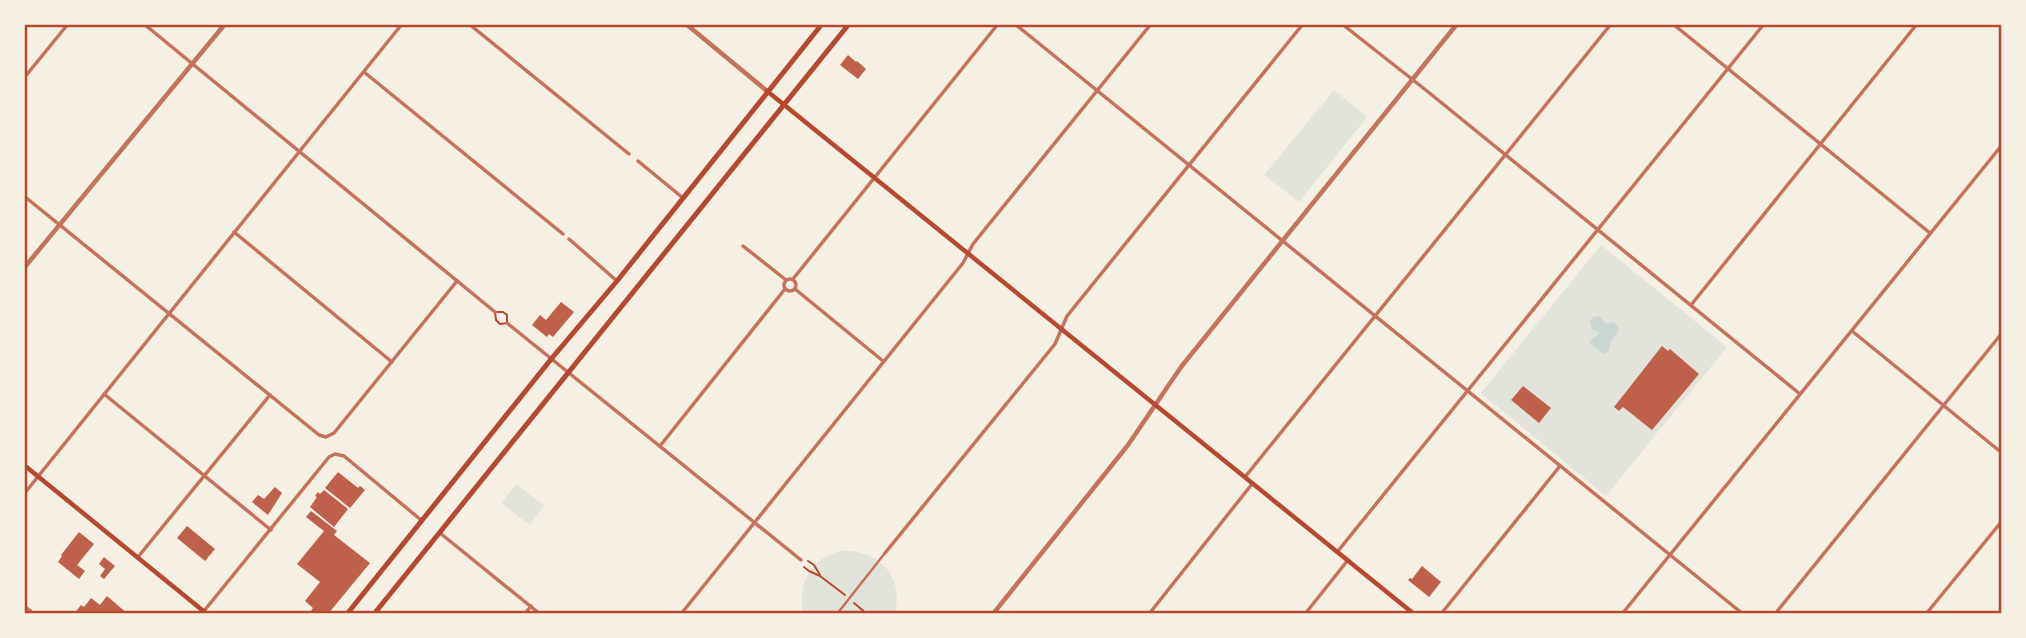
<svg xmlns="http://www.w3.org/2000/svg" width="2026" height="638" font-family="'Fira Sans',sans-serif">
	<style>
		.green { fill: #e2e4dc }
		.water { fill: #c9d6d2 }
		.building { fill: #bf614a }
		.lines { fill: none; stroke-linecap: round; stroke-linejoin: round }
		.path { stroke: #b5482f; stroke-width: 2 }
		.pedestrian { stroke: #c5725c; stroke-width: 2.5 }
		.minor { stroke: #c5725c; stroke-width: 3.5 }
		.tertiary { stroke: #c5725c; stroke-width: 4.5 }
		.secondary { stroke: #b5482f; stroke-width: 4.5 }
		.trunk { stroke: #b5482f; stroke-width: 5 }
		.neatline { fill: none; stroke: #b5482f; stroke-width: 2.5 }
	</style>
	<rect width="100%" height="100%" fill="#f6efe4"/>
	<g class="green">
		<path d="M1334 90 1367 117 1299 202 1264 175Z"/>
		<path d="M1601 245 1727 347 1606 496 1481 393Z"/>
		<path d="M515 485H518L544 506 530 525 502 504V502Z"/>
		<path d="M840 551C878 548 904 576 895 613L803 614C798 583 809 560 840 551Z"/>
	</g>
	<path class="water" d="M1599 316 1606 324 1613 322 1619 328 1618 332 1611 341 1609 351 1605 354 1590 344V341L1600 333 1592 329 1590 321 1594 317Z"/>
	<g class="building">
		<path d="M848 55 856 62 857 61 866 69 858 79 840 65Z"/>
		<path d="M561 302 574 312 553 337 549 334 547 337 532 325 540 315 546 320Z"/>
		<path d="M1662 346 1668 351 1670 349 1699 374 1652 430 1623 407 1619 411 1614 407Z"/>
		<path d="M1523 386 1551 408 1539 423 1511 400Z"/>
		<path d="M338 472 358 488 360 486 365 490 350 508 325 488Z"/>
		<path d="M275 487 282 493 268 515 252 502 258 495 264 499Z"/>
		<path d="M324 490 348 509 334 527 310 507 317 497 315 496 318 492 320 494Z"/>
		<path d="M311 511 337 531 334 535 370 563 328 614H309L313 608 305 601 320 582 297 564 324 531 306 517Z"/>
		<path d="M187 526 215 549 205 561 177 538Z"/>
		<path d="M79 532 94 544 77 565 85 571 79 579 58 562 62 556 61 555Z"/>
		<path d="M104 557 115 566 104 579 100 576 105 569 99 564Z"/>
		<path d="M1422 566 1441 582 1429 597 1408 580 1410 578 1412 579Z"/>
		<path d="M107 596 128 614H74L81 605 84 607 91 598 100 605Z"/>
	</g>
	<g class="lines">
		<g class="path">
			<path d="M495 312H503L507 315V323L500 324 496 320Z"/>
			<path d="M808 561 814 565 820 575"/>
			<path d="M804 567 809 571 820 576 845 595"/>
			<path d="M854 603 867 614"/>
		</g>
		<path class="pedestrian" d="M837 614 885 553"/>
		<g class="minor">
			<path d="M144 24 495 312"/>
			<path d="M469 24 629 154"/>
			<path d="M1015 24 1743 614"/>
			<path d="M1342 24 1427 91 1800 394"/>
			<path d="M1673 24 1930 233"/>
			<path d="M364 72 563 234"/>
			<path d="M24 78 68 24"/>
			<path d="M638 161 683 198"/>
			<path d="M24 196 319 435 326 437 334 433 457 281"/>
			<path d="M234 232 392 362"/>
			<path d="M569 239 617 281"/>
			<path d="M743 246 786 280"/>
			<circle cx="790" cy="285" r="6"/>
			<path d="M793 279 998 24"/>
			<path d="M795 289 883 361"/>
			<path d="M1691 305 1917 24"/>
			<path d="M507 323 801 560"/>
			<path d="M1852 331 2002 453"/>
			<path d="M104 394 271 530"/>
			<path d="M660 446 785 289"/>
			<path d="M1245 477 1611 24"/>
			<path d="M24 494 402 24"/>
			<path d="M440 533 540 614"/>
			<path d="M1338 551 1764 24"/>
			<path d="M885 553 1055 344 1067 316 1303 24"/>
			<path d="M138 557 270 395"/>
			<path d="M24 606 34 614"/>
			<path d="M204 611 329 457 335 454 344 456 421 520"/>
			<path d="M525 614 531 606"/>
			<path d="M681 614 963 263 973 244 1151 24"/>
			<path d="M1149 614 1252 484"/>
			<path d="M1305 614 1348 560"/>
			<path d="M1441 614 1560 466"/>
			<path d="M1622 614 2002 145"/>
			<path d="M1775 614 2002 333"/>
			<path d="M1926 614 2002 521"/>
		</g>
		<g class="tertiary">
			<path d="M686 24 767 91"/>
			<path d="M24 268 225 24"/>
			<path d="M993 614 1128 445 1181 367 1457 24"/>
		</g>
		<g class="secondary">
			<path d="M767 91 1414 614"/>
			<path d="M24 465 207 614"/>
		</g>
		<g class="trunk">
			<path d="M347 614 552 358 617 281 822 24"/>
			<path d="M374 614 849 24"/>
		</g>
	</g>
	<rect width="2026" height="638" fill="none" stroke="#f6efe4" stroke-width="52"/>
	<rect x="26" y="26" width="1974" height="586" class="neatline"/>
</svg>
